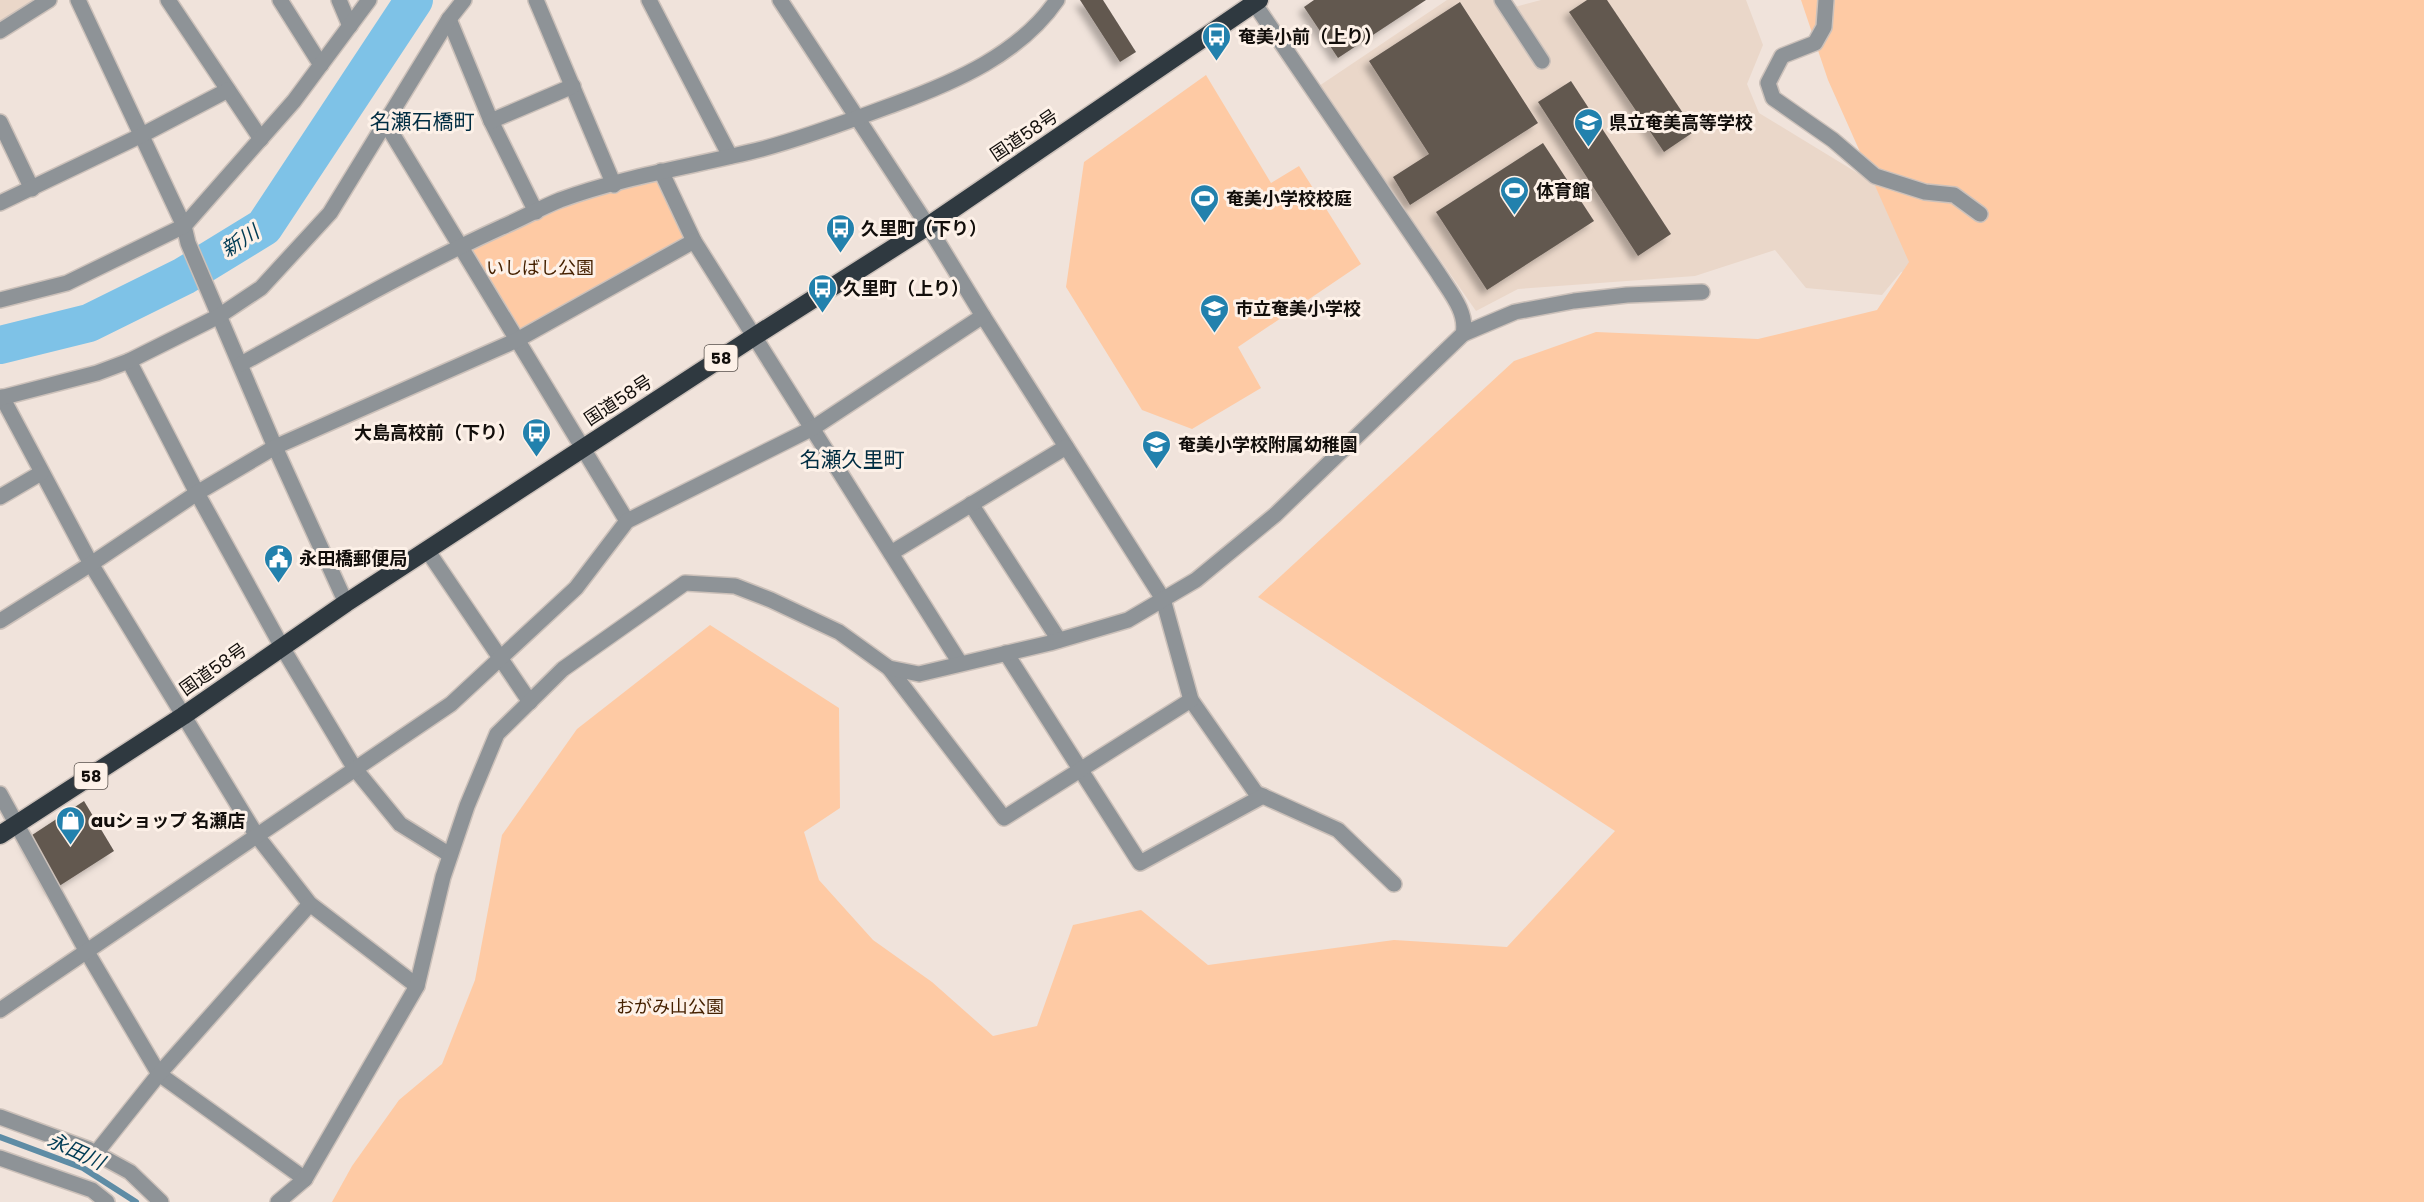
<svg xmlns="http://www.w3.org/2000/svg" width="2424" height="1202" font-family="Poppins,'Noto Sans JP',sans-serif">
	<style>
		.built { fill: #ead7c9 }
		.green { fill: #fecaa4 }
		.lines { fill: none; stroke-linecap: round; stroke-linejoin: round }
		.stream { stroke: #5e8ca5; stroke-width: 6 }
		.river { stroke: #7ec2e7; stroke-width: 38 }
		.building { fill: #625850; filter: url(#shadow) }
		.minor-casing { stroke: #ccc1ba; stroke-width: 18 }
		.highway-casing { stroke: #ccc1ba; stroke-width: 21 }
		.minor { stroke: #8e9397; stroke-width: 15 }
		.highway { stroke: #2f3940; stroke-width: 18 }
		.labels { text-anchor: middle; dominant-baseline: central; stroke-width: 6; stroke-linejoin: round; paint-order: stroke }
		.shield { fill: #fdf1e8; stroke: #58524d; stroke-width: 1.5 }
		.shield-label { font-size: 16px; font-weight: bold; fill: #120e0b }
		.poi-label { font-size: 18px; font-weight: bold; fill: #120e0b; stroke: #fdf1e8; text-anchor: start }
		.street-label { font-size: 18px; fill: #120e0b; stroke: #fdf1e8 }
		.park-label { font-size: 18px; fill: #452100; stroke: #fdf1e8 }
		.water-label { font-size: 20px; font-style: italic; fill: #003b54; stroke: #fdf1e8 }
		.quarter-label { font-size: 21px; fill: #002d42; stroke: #fdf1e8 }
	</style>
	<defs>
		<filter id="shadow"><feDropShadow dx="-5.5" dy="5.5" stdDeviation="3" flood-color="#0004"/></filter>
	</defs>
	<rect width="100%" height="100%" fill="#f0e3db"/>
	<g class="built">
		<path d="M0 0H54L0 32Z"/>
		<path d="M1447 0H1494L1500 11 1541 0H1746L1763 45 1747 84 1759 113 1869 180 1989 209 1963 265 1901 272 1882 295 1806 288 1775 250 1695 276 1518 289 1476 311 1319 86Z"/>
	</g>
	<g class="green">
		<path d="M1801 0H2424V1202H332L352 1166 399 1100 442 1064 475 980 502 835 577 729 710 625 839 708 840 808 804 832 819 880 873 940 932 982 993 1036 1037 1026 1073 925 1141 910 1208 965 1394 940 1507 947 1615 831 1258 597 1514 361 1596 332 1758 339 1877 310 1909 262 1828 80Z"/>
		<path d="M1206 75 1271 183 1299 166 1361 264 1238 347 1261 388 1192 429 1142 410 1066 287 1084 162Z"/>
		<path d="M656 174 687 241 520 333 467 245 544 210Z"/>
	</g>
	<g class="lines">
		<path class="stream" d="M0 1137 83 1168 136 1202"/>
		<path class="river" d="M0 345 89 323 184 276 264 227 414 0"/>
	</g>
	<g class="building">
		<path d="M1080 0H1103L1136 52 1120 62Z"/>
		<path d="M1314 0H1426L1338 58 1304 7Z"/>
		<path d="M1587 0H1607L1695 131 1664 152 1569 12Z"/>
		<path d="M1460 2 1538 123 1410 205 1393 177 1429 154 1369 61Z"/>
		<path d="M1571 81 1671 234 1638 256 1538 102Z"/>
		<path d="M1543 143 1594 221 1487 290 1436 212Z"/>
		<path d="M84 801 114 851 53 890 26 839Z"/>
	</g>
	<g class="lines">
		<defs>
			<g id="minor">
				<path d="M78 0 184 226 188 243 275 447 346 603"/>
				<path d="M168 0 261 139"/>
				<path d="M280 0 321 65"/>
				<path d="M339 0 350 26"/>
				<path d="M536 0 614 185"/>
				<path d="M649 0 730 156"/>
				<path d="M780 0 928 226 983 316 1163 599 1191 700 1256 793 1338 830 1394 884"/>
				<path d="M1502 0 1542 61"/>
				<path d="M1826 0 1824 27 1815 43 1782 56 1768 83 1773 98 1833 140 1875 176 1925 192 1954 195 1980 214"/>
				<path d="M449 19 491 121 536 212"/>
				<path d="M0 31 49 0"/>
				<path d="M491 121 573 86"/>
				<path d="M0 122 32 189"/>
				<path d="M385 122 627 521"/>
				<path d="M661 171 694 241"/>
				<path d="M0 203 142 135 228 90"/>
				<path d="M0 300 67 283 184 226 294 101 369 0"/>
				<path d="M1463 334 1515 312 1574 301 1627 295 1702 292"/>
				<path d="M129 361 197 493 282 647 355 769 400 824 450 855"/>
				<path d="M241 364C327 317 412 268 502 227 521 219 540 208 560 200 625 176 695 166 762 149 807 137 852 120 895 104 955 82 1020 54 1057 0"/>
				<path d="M2 397 91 564 257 836 310 904 417 986"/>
				<path d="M0 398 97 373 129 361 219 316 261 288 330 213 449 19 464 0"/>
				<path d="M0 497 41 473"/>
				<path d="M971 504 1059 640"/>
				<path d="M427 550 530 702"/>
				<path d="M891 553 1066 447"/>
				<path d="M0 621 91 564 197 493 275 447 517 340 694 241 960 663"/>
				<path d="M1006 653 1140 863 1263 796"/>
				<path d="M889 668 1004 818 1191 700"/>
				<path d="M0 794 87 952 159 1074 305 1179"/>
				<path d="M0 1010 451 704 576 588 627 521 813 428 983 316"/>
				<path d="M0 1117 88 1149 130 1172 161 1202"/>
				<path d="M96 1153 159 1074 310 904"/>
				<path d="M0 1158 92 1190 107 1202"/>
				<path d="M278 1202 305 1179 417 986 443 877 467 806 497 734 563 669 685 583 735 586 771 600 839 632 889 668 919 674 1050 643 1128 620 1196 580 1275 515 1463 334C1468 312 1449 291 1438 273L1252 0"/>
			</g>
			<path id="highway" d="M0 835 183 716 346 603 755 336 928 226 1259 0"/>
		</defs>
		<use href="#minor" class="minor-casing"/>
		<use href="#highway" class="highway-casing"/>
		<use href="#minor" class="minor"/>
		<use href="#highway" class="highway"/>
	</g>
	<defs>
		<symbol id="bus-pin" viewBox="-11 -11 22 30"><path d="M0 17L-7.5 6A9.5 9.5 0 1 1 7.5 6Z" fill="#2281ad" stroke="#fdf1e8"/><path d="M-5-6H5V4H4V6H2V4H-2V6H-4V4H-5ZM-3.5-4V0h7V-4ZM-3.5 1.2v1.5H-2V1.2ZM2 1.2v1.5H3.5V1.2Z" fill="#fff"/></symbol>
		<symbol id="school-pin" viewBox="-11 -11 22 30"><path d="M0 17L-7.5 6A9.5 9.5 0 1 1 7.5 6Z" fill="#2281ad" stroke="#fdf1e8"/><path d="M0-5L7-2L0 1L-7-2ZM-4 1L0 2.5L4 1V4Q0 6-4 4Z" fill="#fff"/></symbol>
		<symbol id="stadium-pin" viewBox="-11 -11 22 30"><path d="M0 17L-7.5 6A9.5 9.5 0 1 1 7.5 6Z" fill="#2281ad" stroke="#fdf1e8"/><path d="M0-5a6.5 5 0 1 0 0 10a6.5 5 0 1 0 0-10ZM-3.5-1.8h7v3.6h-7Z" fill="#fff"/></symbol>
		<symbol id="civic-pin" viewBox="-11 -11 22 30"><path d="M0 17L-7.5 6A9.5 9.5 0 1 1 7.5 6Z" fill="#2281ad" stroke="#fdf1e8"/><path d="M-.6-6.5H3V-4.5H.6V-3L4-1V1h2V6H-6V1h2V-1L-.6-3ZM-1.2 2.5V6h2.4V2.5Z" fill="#fff"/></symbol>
		<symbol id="shop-pin" viewBox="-11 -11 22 30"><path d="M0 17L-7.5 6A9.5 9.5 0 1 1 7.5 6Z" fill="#2281ad" stroke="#fdf1e8"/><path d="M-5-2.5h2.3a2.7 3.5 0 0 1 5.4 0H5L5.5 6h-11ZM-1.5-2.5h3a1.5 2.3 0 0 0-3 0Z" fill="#fff"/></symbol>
	</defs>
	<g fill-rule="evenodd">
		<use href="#bus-pin" x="1200" y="20" width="33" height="45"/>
		<use href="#school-pin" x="1572" y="106" width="33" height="45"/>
		<use href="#stadium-pin" x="1498" y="174" width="33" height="45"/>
		<use href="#stadium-pin" x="1188" y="182" width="33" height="45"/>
		<use href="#bus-pin" x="824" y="212" width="33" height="45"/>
		<use href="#bus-pin" x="806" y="272" width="33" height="45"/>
		<use href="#school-pin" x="1198" y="292" width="33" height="45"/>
		<use href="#bus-pin" x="520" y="416" width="33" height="45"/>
		<use href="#school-pin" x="1140" y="428" width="33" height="45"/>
		<use href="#civic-pin" x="262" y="542" width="33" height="45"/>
		<use href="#shop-pin" x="54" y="804" width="33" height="45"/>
	</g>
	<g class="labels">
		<g class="shield">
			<rect x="704.5" y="345" width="33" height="26" rx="4.5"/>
			<rect x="74.5" y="763" width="33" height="26" rx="4.5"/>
		</g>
		<g class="shield-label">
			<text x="721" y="358">58</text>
			<text x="91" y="776">58</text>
		</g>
		<g class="poi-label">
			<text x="1238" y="36">奄美小前（上り）</text>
			<text x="1609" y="122">県立奄美高等学校</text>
			<text x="1536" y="190">体育館</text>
			<text x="1226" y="198">奄美小学校校庭</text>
			<text x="861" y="228">久里町（下り）</text>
			<text x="843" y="288">久里町（上り）</text>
			<text x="1235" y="308">市立奄美小学校</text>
			<text x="516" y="432" text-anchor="end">大島高校前（下り）</text>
			<text x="1178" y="444">奄美小学校附属幼稚園</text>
			<text x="299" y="558">永田橋郵便局</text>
			<text x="91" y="820">auショップ 名瀬店</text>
		</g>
		<g class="street-label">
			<text transform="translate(1024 135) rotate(-34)">国道58号</text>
			<text transform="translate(618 400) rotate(-33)">国道58号</text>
			<text transform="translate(213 669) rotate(-35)">国道58号</text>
		</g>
		<g class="park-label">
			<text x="540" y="267">いしばし公園</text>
			<text x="670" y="1006">おがみ山公園</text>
		</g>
		<g class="water-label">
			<text transform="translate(240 241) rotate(-33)">新川</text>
			<text transform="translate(76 1151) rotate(25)">永田川</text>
		</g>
		<g class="quarter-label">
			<text x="422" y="121">名瀬石橋町</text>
			<text x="852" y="459">名瀬久里町</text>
		</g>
	</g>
</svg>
